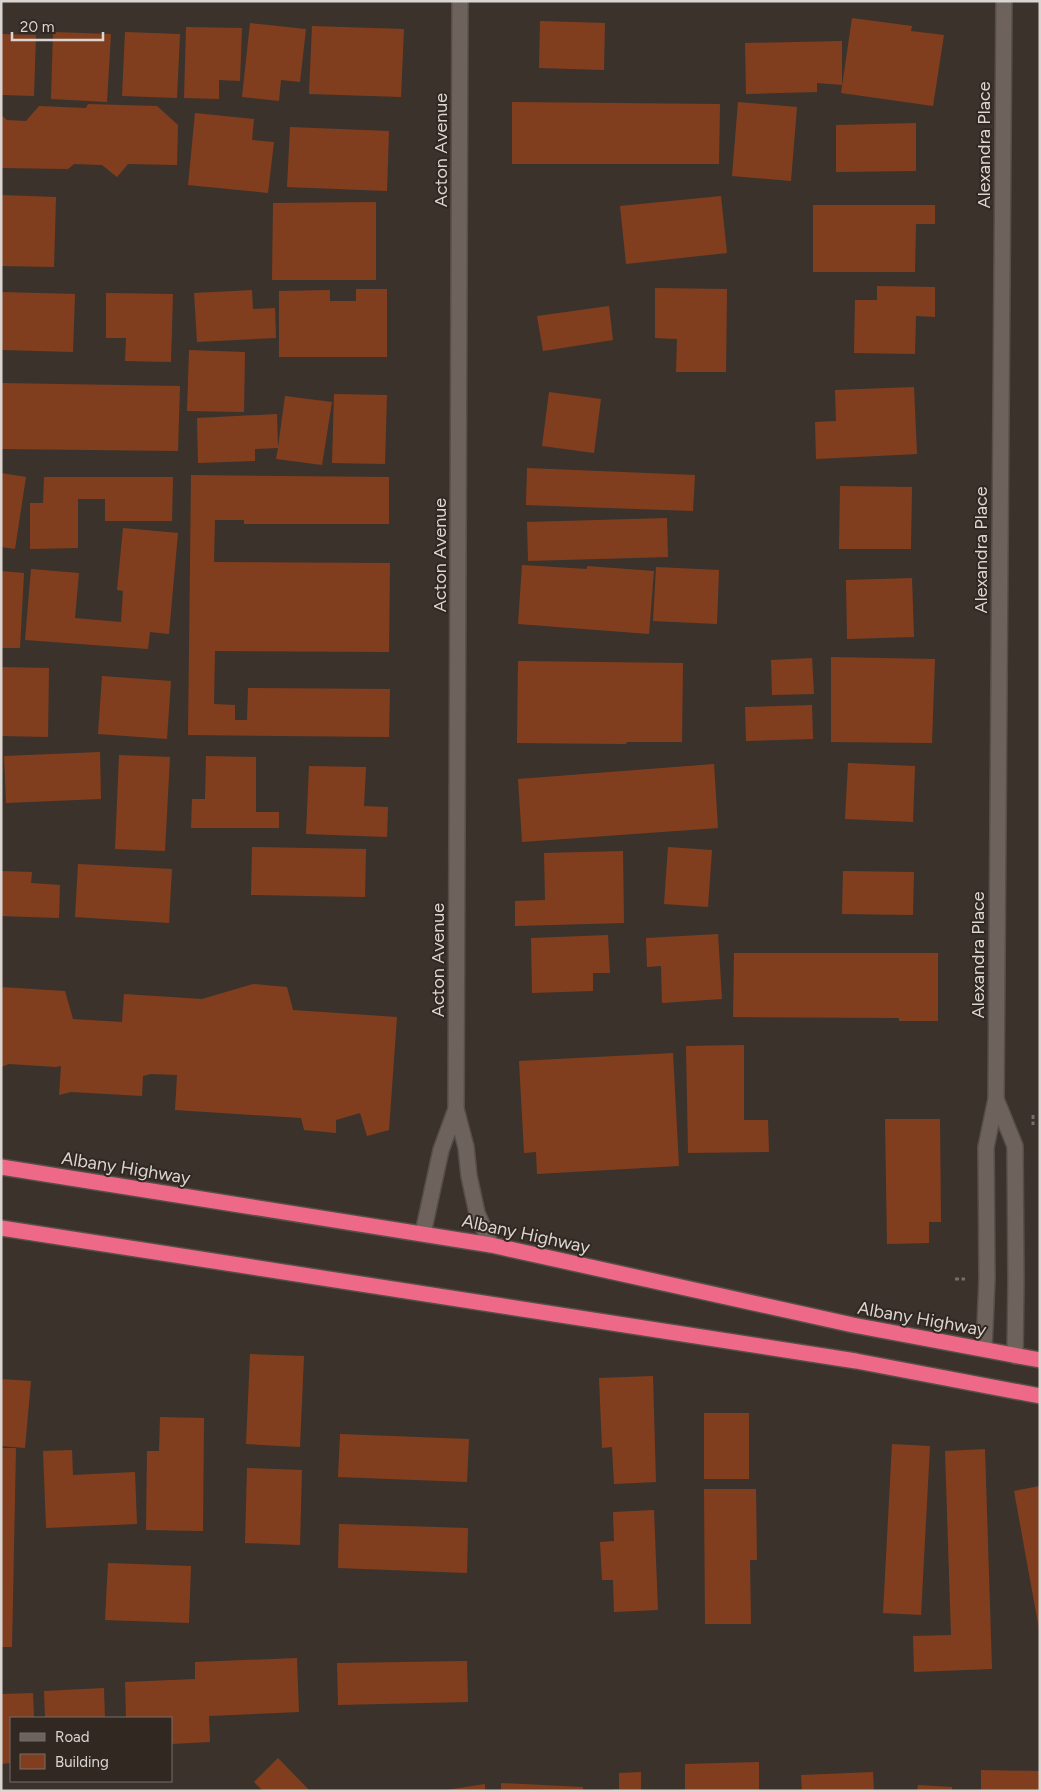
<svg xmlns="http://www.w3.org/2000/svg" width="1041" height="1792" font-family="Figtree,sans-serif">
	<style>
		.building { fill: #813e1e }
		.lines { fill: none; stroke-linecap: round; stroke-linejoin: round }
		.minor-casing { stroke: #574e49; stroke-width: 18 }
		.highway-casing { stroke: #574e49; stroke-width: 18 }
		.path { stroke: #756d67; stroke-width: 3; stroke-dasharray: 4 2.5; stroke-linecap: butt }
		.minor { stroke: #6e635c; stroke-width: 15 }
		.highway { stroke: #ee6888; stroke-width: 15 }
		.labels { text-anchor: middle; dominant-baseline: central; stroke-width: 4; stroke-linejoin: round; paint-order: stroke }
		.street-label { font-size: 18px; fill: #dbd5d1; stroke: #322822 }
	</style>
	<rect width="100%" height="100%" fill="#3c322c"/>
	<g class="building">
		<path d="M852 18 912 26 911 31 944 35 933 106 841 93Z"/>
		<path d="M540 21 605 23 604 70 539 68Z"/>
		<path d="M250 23 306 29 300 82 281 80 279 101 242 97Z"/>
		<path d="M312 26 404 29 401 97 309 94Z"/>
		<path d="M186 27 242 28 240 81 219 80V99L184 98Z"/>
		<path d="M53 32 111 34 107 102 51 99Z"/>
		<path d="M125 32 180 34 177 98 122 96Z"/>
		<path d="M1 34 36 35 34 96 1 95Z"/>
		<path d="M842 41V85L817 83V92L746 94 745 43Z"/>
		<path d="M512 102 720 104 719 164H512Z"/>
		<path d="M738 102 797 107 791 181 732 176Z"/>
		<path d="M88 104 157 106 178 125 177 165 128 164 117 177 102 165 74 164 68 169 1 168V115L7 120 26 121 39 106 86 108Z"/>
		<path d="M195 113 254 119 252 140 274 142 268 193 188 185Z"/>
		<path d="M916 123V171L836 172V125Z"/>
		<path d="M290 127 389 131 387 191 287 187Z"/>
		<path d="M1 195 56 197 54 267 1 266Z"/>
		<path d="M721 196 727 253 626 264 620 206Z"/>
		<path d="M376 202V280H272L273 203Z"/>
		<path d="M813 205H935V224H916L915 272H813Z"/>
		<path d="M877 286 935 287V317L916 316 915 354 854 353 855 300H877Z"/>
		<path d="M655 288 727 289 726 372H676L677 339 655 338Z"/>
		<path d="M356 289H387V357H279V291L330 290V301H356Z"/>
		<path d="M252 290 253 309 275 308 276 338 197 342 194 293Z"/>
		<path d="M1 292 75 294 73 352 1 350Z"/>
		<path d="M106 293 173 294 171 362 125 361 126 338H106Z"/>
		<path d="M609 306 613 340 543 351 537 316Z"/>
		<path d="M189 350 245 352 244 412 187 411Z"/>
		<path d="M1 383 180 386 178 451 1 449Z"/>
		<path d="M914 387 917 454 816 459 815 422 836 421 835 390Z"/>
		<path d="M549 392 601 399 594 453 542 446Z"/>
		<path d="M334 394 387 395 385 464 332 463Z"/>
		<path d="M285 396 332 402 322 465 276 459 278 448 255 449V461L198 463 197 418 277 414 278 447Z"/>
		<path d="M527 468 695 475 693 511 526 505Z"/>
		<path d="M1 473 26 477 15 549 1 547Z"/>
		<path d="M191 475 389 477V524H244V520H215L214 562 390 563 389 652 215 651 214 704 235 705V720H247L248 688 390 689 389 737 188 735Z"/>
		<path d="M44 477H173L172 521H105V499H78V548L30 549V503H43Z"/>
		<path d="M840 486 912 487 911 549H839Z"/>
		<path d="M667 518 668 557 528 561 527 522Z"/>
		<path d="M123 528 178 533 169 634 150 632 148 649 25 640 31 569 79 573 75 618 121 622 123 591 117 590Z"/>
		<path d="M522 565 587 569V566L654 571 649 634 518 624Z"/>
		<path d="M656 567 719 570 717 624 653 621Z"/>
		<path d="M1 571 24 573 20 648H1Z"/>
		<path d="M912 578 914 637 847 639 846 580Z"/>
		<path d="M831 657 935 659 932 743 831 742Z"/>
		<path d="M812 658 814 694 772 695 771 660Z"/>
		<path d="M518 661 683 663 682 742H627L626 744 517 743Z"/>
		<path d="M1 667 49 668 48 737 1 736Z"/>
		<path d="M102 676 171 681 167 739 98 734Z"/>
		<path d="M812 705 813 739 746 741 745 707Z"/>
		<path d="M100 752 101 799 6 803 4 756Z"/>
		<path d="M119 755 170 757 165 851 115 849Z"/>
		<path d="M206 756 256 757V812H279V828H191L192 799H205Z"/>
		<path d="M848 763 915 766 913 822 845 819Z"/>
		<path d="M714 764 718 828 522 842 518 779Z"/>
		<path d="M309 766 366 767 364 806 388 807 387 837 306 834Z"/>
		<path d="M252 847 366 849 365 897 251 895Z"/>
		<path d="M668 847 712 850 708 907 664 904Z"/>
		<path d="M623 851 624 923 515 926V901L545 900 544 853Z"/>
		<path d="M78 864 172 869 169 923 75 917Z"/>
		<path d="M1 871 32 872 31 883 60 885 59 918 1 916Z"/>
		<path d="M843 871 914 872 913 915 842 914Z"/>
		<path d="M718 934 722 999 662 1003 661 966 647 967 646 938Z"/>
		<path d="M608 935 610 973H593V991L532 993 531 938Z"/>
		<path d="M734 953H938V1021H899V1018L733 1017Z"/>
		<path d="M253 984 287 987 293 1010 397 1017 389 1130 367 1136 360 1113 336 1120V1133L304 1130 301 1118 175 1110 177 1075 151 1074 143 1076 142 1096 71 1092 59 1095 61 1066 56 1067 9 1064 1 1067V987L65 991 73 1019 122 1022 124 994 202 999Z"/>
		<path d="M744 1045V1120H768L769 1152 688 1153 686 1046Z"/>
		<path d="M673 1053 679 1166 537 1174 536 1152 524 1153 519 1061Z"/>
		<path d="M885 1119H940L941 1222H929V1243L887 1244Z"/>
		<path d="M250 1354 304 1356 300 1447 246 1444Z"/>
		<path d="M653 1376 656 1482 614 1484 612 1447 602 1448 599 1378Z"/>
		<path d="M1 1379 31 1381 25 1448 1 1446Z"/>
		<rect x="704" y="1413" width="45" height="66"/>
		<path d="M160 1417 204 1418 203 1531 146 1530 147 1451H159Z"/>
		<path d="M340 1434 469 1439 467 1482 338 1477Z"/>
		<path d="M892 1444 930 1446 921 1615 883 1613Z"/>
		<path d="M1 1448H16L12 1647H1Z"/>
		<path d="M985 1449 992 1669 914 1672 913 1636 951 1635 945 1451Z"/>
		<path d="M72 1450 73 1475 135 1472 137 1524 46 1528 43 1451Z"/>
		<path d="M247 1468 302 1470 300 1545 245 1543Z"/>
		<path d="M1040 1486V1629H1039L1014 1491Z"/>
		<path d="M704 1489H756L757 1560H750L751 1624H705Z"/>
		<path d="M654 1510 658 1610 614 1612 613 1580H602L600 1542 614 1541 613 1512Z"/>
		<path d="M339 1524 468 1528 467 1573 338 1568Z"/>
		<path d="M108 1563 191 1566 189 1623 105 1620Z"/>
		<path d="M297 1658 299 1712 209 1716 210 1742 171 1744V1718H126L125 1682 195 1679V1662Z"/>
		<path d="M467 1661 468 1702 338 1705 337 1663Z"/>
		<path d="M104 1688 105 1718H45L44 1691Z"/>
		<path d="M33 1693 34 1718H11V1763L1 1764V1694Z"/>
		<path d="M278 1758 310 1791H263L254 1782Z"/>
		<path d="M759 1762V1791H685V1764Z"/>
		<path d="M981 1770 1040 1771V1791H981Z"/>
		<path d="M641 1772V1791H613V1789H619V1773Z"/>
		<path d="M873 1772 874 1791H802L801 1775Z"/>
		<path d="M501 1783 583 1787V1791H501Z"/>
		<path d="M485 1784V1791H446V1790Z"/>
		<path d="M918 1785 952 1787V1791H917Z"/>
	</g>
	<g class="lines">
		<defs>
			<g id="minor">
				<path d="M460 1 456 1109 466 1147 469 1176 477 1213 491 1245"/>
				<path d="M996 1099 1015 1146 1016 1280 1015 1356"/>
				<path d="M423 1233 441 1150 456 1109"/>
				<path d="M984 1349 987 1279 986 1147 996 1099 1004 1"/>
			</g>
			<g id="highway">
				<path d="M1 1167 491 1245 853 1325 1040 1360"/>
				<path d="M1 1228 856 1361 1040 1396"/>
			</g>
		</defs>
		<use href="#minor" class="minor-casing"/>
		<use href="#highway" class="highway-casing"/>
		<g class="path">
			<path d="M1033 1115V1125"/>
			<path d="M955 1279H965"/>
		</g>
		<use href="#minor" class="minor"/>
		<use href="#highway" class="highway"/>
	</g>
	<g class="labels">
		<g class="street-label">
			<text transform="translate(984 145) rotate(-90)">Alexandra Place</text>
			<text transform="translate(441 150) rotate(-90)">Acton Avenue</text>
			<text transform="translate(981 550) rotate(-90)">Alexandra Place</text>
			<text transform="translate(440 555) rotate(-90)">Acton Avenue</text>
			<text transform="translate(978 955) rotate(-90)">Alexandra Place</text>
			<text transform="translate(438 960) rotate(-90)">Acton Avenue</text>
			<text transform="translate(126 1168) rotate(9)">Albany Highway</text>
			<text transform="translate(526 1234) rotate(12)">Albany Highway</text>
			<text transform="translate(922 1319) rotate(10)">Albany Highway</text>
		</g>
	</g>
	<rect width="1041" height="1792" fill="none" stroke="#dbd5d1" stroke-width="5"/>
	<rect x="10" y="1717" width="162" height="65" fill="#322822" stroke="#766d68"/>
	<rect x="20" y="1733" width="25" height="8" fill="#6e635c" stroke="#766d68"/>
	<text x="55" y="1742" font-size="15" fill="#dbd5d1">Road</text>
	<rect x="20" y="1754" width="25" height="15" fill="#813e1e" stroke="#766d68"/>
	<text x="55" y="1767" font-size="15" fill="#dbd5d1">Building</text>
	<path d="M12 32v8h91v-8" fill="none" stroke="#dbd5d1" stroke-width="2.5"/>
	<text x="20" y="32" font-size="15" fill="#dbd5d1" stroke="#322822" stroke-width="4" paint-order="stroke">20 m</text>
</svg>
